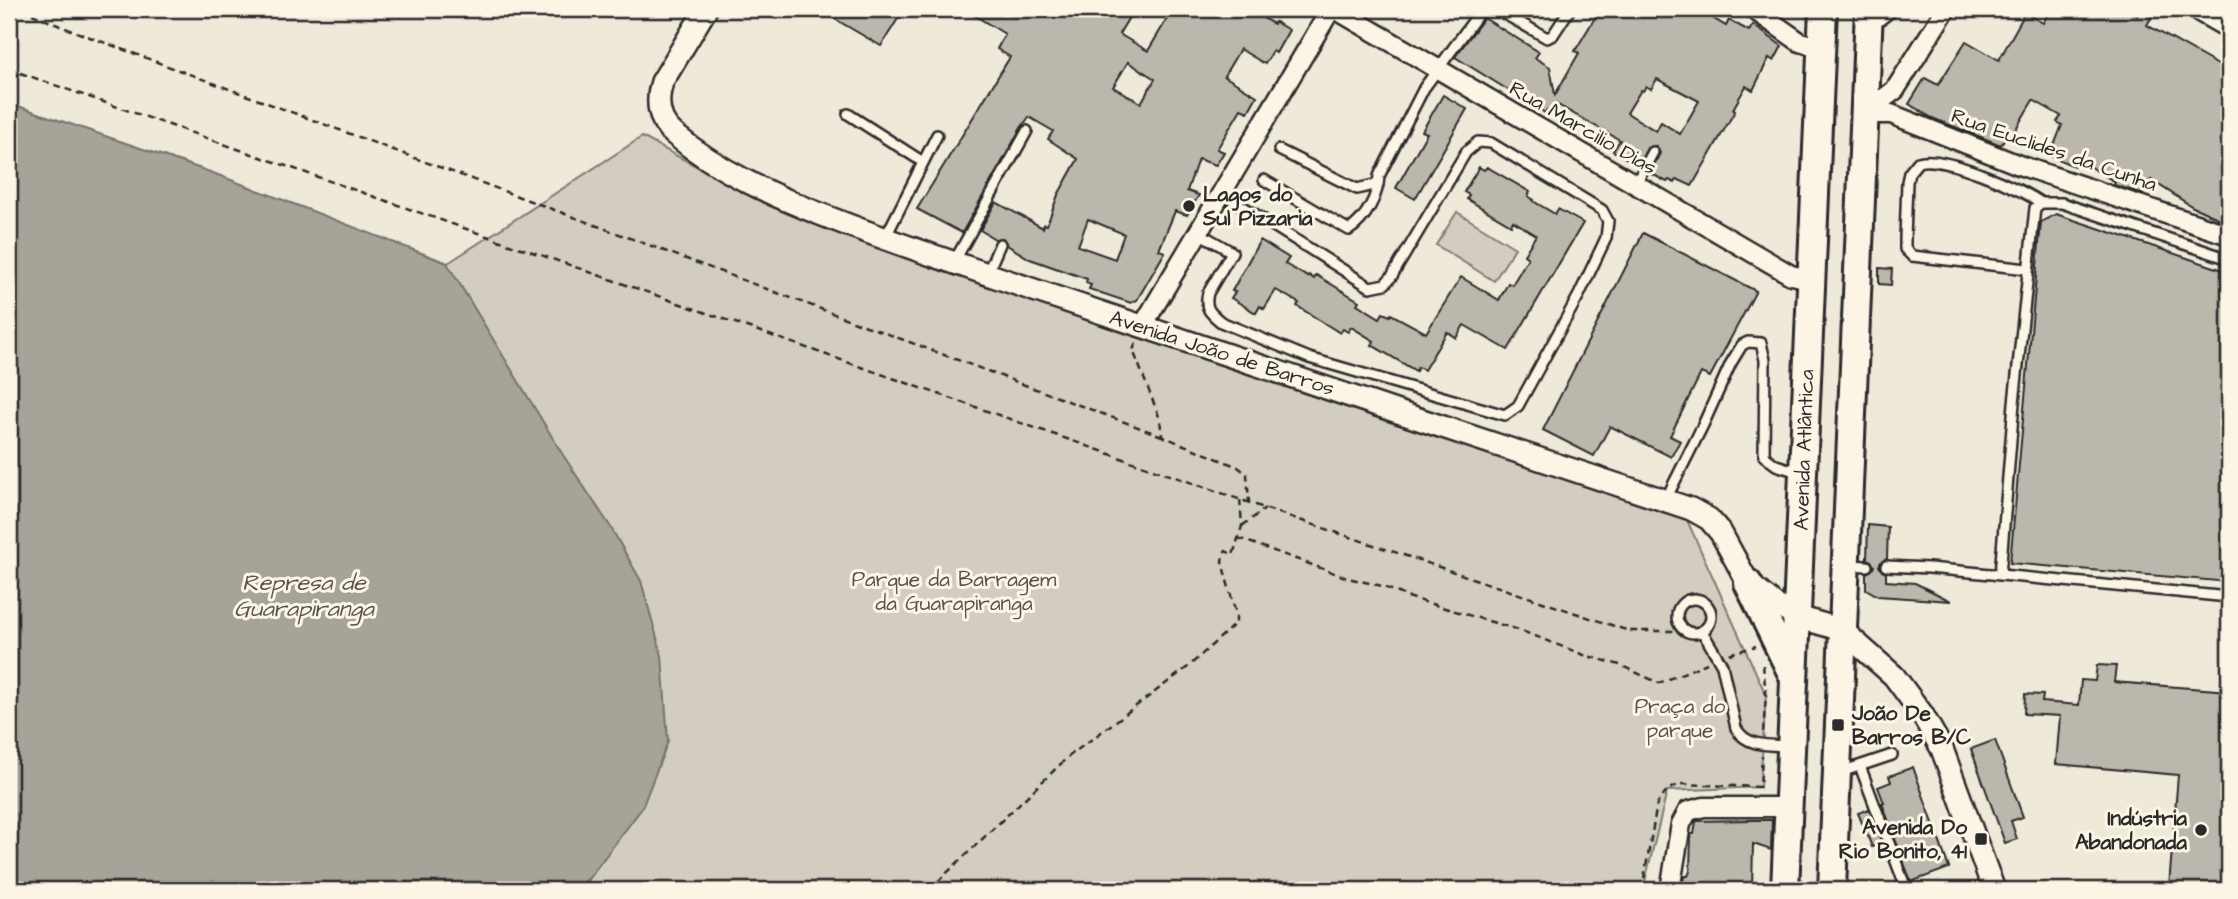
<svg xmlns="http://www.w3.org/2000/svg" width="2238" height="899" font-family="'Architects Daughter',sans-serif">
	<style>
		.green { fill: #d2cdc0; stroke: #7e7c76; stroke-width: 2 }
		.water { fill: #a6a399; stroke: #75736d; stroke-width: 2 }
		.building { fill: #bcb7ac; stroke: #2b2b2b; stroke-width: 2; fill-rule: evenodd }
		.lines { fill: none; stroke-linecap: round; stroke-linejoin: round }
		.service-casing { stroke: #2b2b2b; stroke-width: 14 }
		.minor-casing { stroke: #2b2b2b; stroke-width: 23 }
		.tertiary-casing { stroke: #2b2b2b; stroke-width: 26 }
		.primary-casing { stroke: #2b2b2b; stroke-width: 32 }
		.path { stroke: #2b2b2b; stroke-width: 2.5; stroke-dasharray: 7 5; stroke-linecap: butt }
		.service { stroke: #fcf5e5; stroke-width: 9 }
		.minor { stroke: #fcf5e5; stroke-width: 18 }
		.tertiary { stroke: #fcf5e5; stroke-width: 21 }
		.primary { stroke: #fcf5e5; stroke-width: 26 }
		.poi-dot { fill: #2b2b2b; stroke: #fcf5e5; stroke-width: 2.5 }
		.labels { text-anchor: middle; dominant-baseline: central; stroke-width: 6; stroke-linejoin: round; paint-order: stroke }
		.street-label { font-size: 21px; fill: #2b2b2b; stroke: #fcf5e5 }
		.poi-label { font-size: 21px; font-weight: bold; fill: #2b2b2b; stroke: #fcf5e5; text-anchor: start }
		.park-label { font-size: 21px; fill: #555450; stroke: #fcf5e5 }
		.water-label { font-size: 23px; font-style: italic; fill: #565552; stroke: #fcf5e5 }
	</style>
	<rect width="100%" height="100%" fill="#efe9da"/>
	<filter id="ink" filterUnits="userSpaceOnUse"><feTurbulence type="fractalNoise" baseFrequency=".0143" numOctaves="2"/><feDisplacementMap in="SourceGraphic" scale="14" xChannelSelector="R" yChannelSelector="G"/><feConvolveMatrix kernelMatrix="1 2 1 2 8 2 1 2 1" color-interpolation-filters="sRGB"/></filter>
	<g filter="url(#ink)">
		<g class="green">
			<path d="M642 137 772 207 887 249 1118 331 1687 520 1766 695 1760 787 1667 791 1643 890H584L588 879 573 890 365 232 448 263Z"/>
			<path d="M1457 212 1515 248 1494 281 1436 245Z"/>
		</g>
		<path class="water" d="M9 103 213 173 447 263 563 455 610 526 641 581 662 656 668 741 642 808 589 878 573 890H9Z"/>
		<g class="building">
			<path d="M818 9H904L881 46Z"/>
			<path d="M964 9H1134L1119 34 1148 51 1167 19 1149 9H1248L1270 22 1274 24 1275 22 1289 30 1276 53 1273 51 1265 64 1240 49 1224 76 1257 96 1248 112 1241 109 1217 149 1224 152 1216 165 1198 159 1187 191 1199 195 1187 215 1175 211 1159 250 1165 252 1137 300 1131 303 1089 289 1091 285 1086 283 1087 279 1030 259 1007 245 1003 238 995 239 980 230 996 202 1043 228 1044 224 1047 225 1058 195 1078 159 1048 139 1053 131 1029 117 1021 128 962 233 917 209 1010 57 997 49 1005 34ZM1128 62 1155 79 1141 103 1113 87ZM1088 219 1124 234 1115 259 1078 246Z"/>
			<path d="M1600 9H1697L1726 26 1729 20 1749 31 1753 25 1782 46 1774 61 1769 58 1753 90 1746 86 1733 109 1735 111 1692 186 1677 179 1675 183 1669 180 1667 182 1650 173 1660 153 1656 146 1647 148 1638 165 1613 151 1620 140 1556 104 1559 118 1547 110 1545 113 1455 57 1484 18 1539 52 1535 58 1550 67 1555 95 1579 53 1575 51ZM1657 79 1699 101 1680 134 1661 122 1656 131 1627 113 1641 90 1643 91 1646 86 1651 89Z"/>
			<path d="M2051 9H2125L2137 16 2141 9H2156L2147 25 2218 65 2229 46V223L2193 207 2151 180 2143 194 2114 185 2115 182 2077 159 2074 166 2050 156 2062 125 2057 122 2061 116 2033 100 2011 137 2007 134 2001 145 1932 118 1909 104 1925 78 1938 85 1966 41 1999 60 2025 13 2043 23Z"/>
			<path d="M1443 95 1467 109 1415 199 1396 188 1427 133 1422 131Z"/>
			<path d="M1479 167 1484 170 1487 167 1530 192 1528 196 1534 200 1533 201 1555 214 1558 209 1583 223 1508 350 1464 325 1456 338 1447 332 1424 370 1418 367 1416 371 1372 345 1374 341 1351 327 1348 332 1343 329 1340 333 1297 306 1299 303 1276 290 1264 309 1260 306 1256 313 1231 298 1235 292 1232 291 1260 240 1289 258 1285 264 1308 277 1309 275 1314 279 1316 275 1359 301 1357 304 1380 318 1383 313 1390 316 1391 314 1426 333 1461 277 1499 300 1508 283 1512 285 1528 258 1524 255 1536 235 1513 221 1511 225 1467 199 1469 195 1464 192Z"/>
			<path d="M2056 214 2229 272V582L2010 563 2041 222Z"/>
			<path d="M1643 233 1756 291 1710 377 1701 373 1670 436 1680 441 1671 457 1610 426 1594 456 1543 430Z"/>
			<path d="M1879 268 1892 269 1891 285 1879 284Z"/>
			<path d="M1868 525 1888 527 1887 559 1881 562 1879 566 1882 571 1886 573V581L1915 583 1951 601 1878 596 1866 589V573L1872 570 1874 566 1871 561 1867 559Z"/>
			<path d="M2097 665 2116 666 2114 682 2229 691V890L2169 886 2178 775 2056 764 2060 716 2024 714 2025 694 2043 695 2042 702 2079 705 2081 680 2095 681Z"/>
			<path d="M1995 740 2023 817 2011 821 2017 839 2005 843 1971 749Z"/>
			<path d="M1913 767 1949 868 1911 882 1882 803H1884L1878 787 1891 782 1889 776Z"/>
			<path d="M1869 809 1882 843 1872 847 1858 813Z"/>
			<path d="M1753 820H1772L1771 850 1753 844 1752 890 1682 889 1684 876H1688L1690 871 1691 834H1694L1696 821Z"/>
		</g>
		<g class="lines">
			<defs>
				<g id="service">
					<path d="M1496 9 1547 38 1553 35 1570 9"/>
					<path d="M1874 25 1894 9"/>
					<path d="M848 114 923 162"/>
					<path d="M1279 150 1357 189 1378 184"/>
					<path d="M1264 180 1349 230C1366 219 1378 196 1379 176L1424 88 1482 9"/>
					<path d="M1635 185 1653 152"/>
					<path d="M1199 233 1232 252 1208 293C1204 308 1210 313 1221 322L1309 358 1505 415 1518 406 1579 295 1606 238 1608 221 1602 210 1491 143 1478 142 1466 152 1392 276 1385 284 1370 287 1223 194"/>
					<path d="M885 238 937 135"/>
					<path d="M954 262 1027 131"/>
					<path d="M2027 269 1912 256 1905 249V239L1907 182 1909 173 1918 162C1941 154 2021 188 2041 203"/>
					<path d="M987 274 1000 244"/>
					<path d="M1666 499 1703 425 1731 363 1742 345 1748 342 1761 343 1765 360 1764 456 1776 465 1801 473"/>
					<path d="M1850 565 1867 566"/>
					<path d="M1886 566 1929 568 2229 597"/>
					<path d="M2000 575 2014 403 2035 208 2041 203H2062L2229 259"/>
					<circle cx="1694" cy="616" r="17"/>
					<path d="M1702 631 1722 665 1736 728C1746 747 1769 745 1789 746"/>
					<path d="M1860 766 1904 883"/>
					<path d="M1841 772 1892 755"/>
				</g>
				<g id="minor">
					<path d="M1335 9 1791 275 1811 279"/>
					<path d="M1753 9 1800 42 1821 48"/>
					<path d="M2194 9 2229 29"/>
					<path d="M1865 99H1883L1895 90 1946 9"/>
					<path d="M1864 114H1891L2019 165 2229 235"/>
					<path d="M1142 327 1331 9"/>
					<path d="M1670 890 1681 824 1688 811 1704 807H1790"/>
				</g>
				<path id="tertiary" d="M706 9 662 82C656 101 658 121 674 134 718 171 772 195 825 216 893 243 962 265 1031 289 1250 364 1471 436 1691 509L1709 519 1721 533 1748 583 1775 605 1798 617 1842 630 1894 676 1922 714 1942 749 1994 890"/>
				<g id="primary">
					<path d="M1748 583 1793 676"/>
					<path d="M1785 890 1823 9"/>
					<path d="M1832 890 1869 9"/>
				</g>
			</defs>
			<use href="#service" class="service-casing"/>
			<use href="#minor" class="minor-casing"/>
			<use href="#tertiary" class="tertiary-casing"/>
			<use href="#primary" class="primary-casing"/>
			<g class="path">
				<path d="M21 9 60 26 1162 436"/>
				<path d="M9 69 1270 510 1629 631H1686"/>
				<path d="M1136 343 1133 350 1160 419 1162 436 1238 467 1247 474 1249 502"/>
				<path d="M1242 526 1265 509"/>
				<path d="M1238 538 1348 578 1382 586 1408 597 1522 631 1584 655 1620 665 1659 683 1707 663"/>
				<path d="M1729 654 1756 646"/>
				<path d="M1763 665 1766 695 1763 732"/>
				<path d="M929 890 1068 757 1188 667 1236 623V614L1222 562 1223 554 1226 551 1233 555 1242 526 1240 499"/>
				<path d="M1642 890 1657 804 1667 790 1680 784 1760 787 1762 756"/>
			</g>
			<use href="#service" class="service"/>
			<use href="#minor" class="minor"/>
			<use href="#tertiary" class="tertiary"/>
			<use href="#primary" class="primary"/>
		</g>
	</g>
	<g class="poi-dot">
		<circle cx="1189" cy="206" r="7"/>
		<rect x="1831" y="718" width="14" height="14" rx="3.5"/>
		<circle cx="2201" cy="830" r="7"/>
		<rect x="1974" y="832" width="14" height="14" rx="3.5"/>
	</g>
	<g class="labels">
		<g class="street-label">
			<text transform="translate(1583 128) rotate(30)">Rua Marcilio Dias</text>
			<text transform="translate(2054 150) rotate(19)">Rua Euclides da Cunha</text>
			<text transform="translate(1222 353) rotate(18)">Avenida João de Barros</text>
			<text transform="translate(1804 450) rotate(-88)">Avenida Atlântica</text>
		</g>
		<g class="poi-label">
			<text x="1203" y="194">Lagos do<tspan x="1203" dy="24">Sul Pizzaria</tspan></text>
			<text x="1852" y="713">João De<tspan x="1852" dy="24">Barros B/C</tspan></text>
			<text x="2187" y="818" text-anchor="end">Indústria<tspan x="2187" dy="24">Abandonada</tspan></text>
			<text x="1967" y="827" text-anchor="end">Avenida Do<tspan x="1967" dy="24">Rio Bonito, 41</tspan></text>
		</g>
		<g class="park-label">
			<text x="954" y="579">Parque da Barragem<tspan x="954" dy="24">da Guarapiranga</tspan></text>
			<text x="1680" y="706">Praça do<tspan x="1680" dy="24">parque</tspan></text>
		</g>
		<g class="water-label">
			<text x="304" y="583">Represa de<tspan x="304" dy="26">Guarapiranga</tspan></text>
		</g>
	</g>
	<rect width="2238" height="899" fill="none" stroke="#fcf5e5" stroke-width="35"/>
	<rect x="18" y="18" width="2203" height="864" fill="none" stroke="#2b2b2b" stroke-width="2.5" filter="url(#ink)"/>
</svg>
